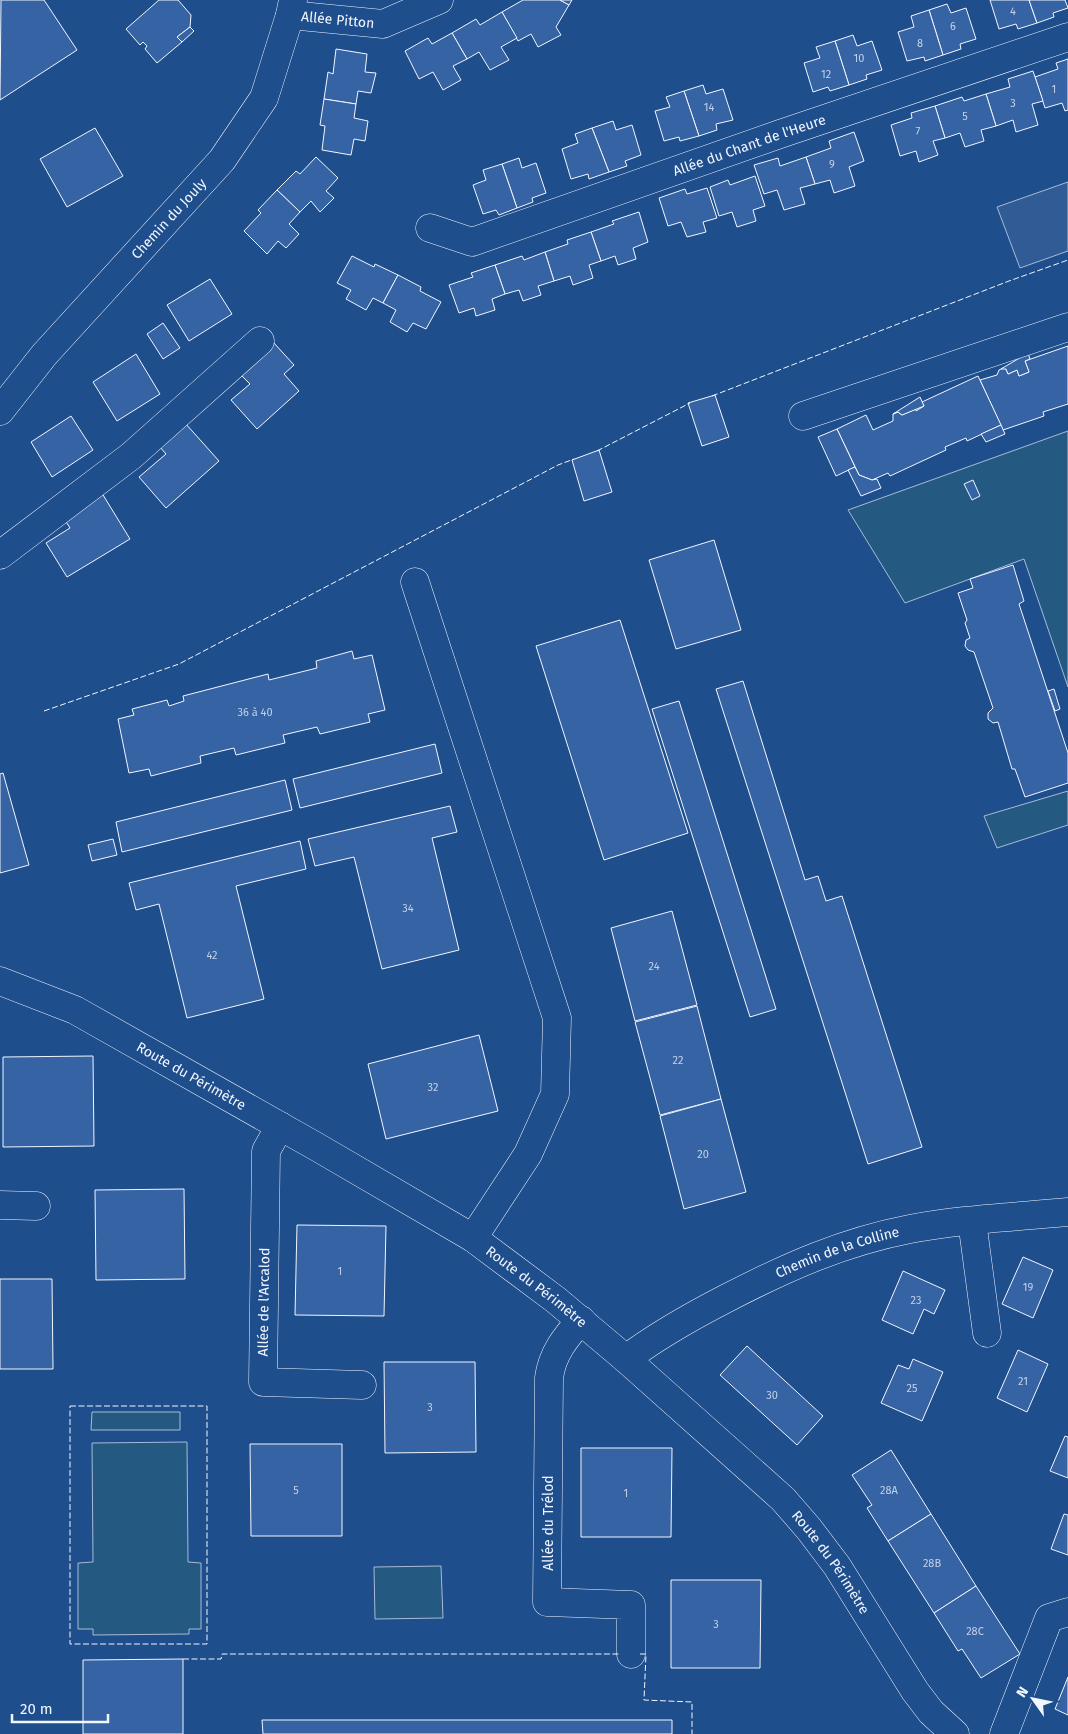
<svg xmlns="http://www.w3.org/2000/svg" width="1068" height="1734" font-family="'Fira Sans',sans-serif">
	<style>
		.green { fill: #245a82; stroke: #a8bbd7 }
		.parking { fill: #305b95; stroke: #a8bbd7 }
		.building { fill: #3563a3; stroke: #f2f6ff }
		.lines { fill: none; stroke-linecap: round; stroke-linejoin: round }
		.minor-casing { stroke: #f2f6ff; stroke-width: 29 }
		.minor { stroke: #1f4e8c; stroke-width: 28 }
		.fence { stroke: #f2f6ff; stroke-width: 1; stroke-dasharray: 6 2.5; stroke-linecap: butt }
		.labels { text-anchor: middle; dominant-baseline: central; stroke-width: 4; stroke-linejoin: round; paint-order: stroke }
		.number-label { font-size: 11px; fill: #c3d1e8 }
		.street-label { font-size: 14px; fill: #f2f6ff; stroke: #1f4e8c }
	</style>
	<rect width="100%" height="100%" fill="#1f4e8c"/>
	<g class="green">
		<path d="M1068 431V687L1024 559 905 603 848 510Z"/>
		<path d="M1068 791V825L997 848 984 816Z"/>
		<path d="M92 1412H180V1430H91Z"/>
		<path d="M187 1442 188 1562 201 1563V1629H189V1634L93 1635V1629H78V1563L93 1562 92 1443Z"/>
		<path d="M441 1566 443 1618 375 1619 374 1567Z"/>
	</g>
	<path class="parking" d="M1068 182V251L1020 268 997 207Z"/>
	<g class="building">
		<path d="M1 0H44L77 50 0 100Z"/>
		<path d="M159 0H178L191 15 190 27 177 37 182 42 157 63 145 49 147 46 143 42 140 45 126 29Z"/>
		<path d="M523 0H560L569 5 556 27 561 35 538 47 531 34 518 41 502 12Z"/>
		<path d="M560 0H572L569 5Z"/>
		<path d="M990 0H1029L1037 23 1018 29 1016 24 999 29Z"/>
		<path d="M1029 0H1065L1068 8 1053 13 1054 17 1037 23Z"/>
		<path d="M947 4 951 13 966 8 976 39 960 44 961 49 943 55 929 10Z"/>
		<path d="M929 10 943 55 925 61 924 57 907 61 898 32 914 27 911 16Z"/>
		<path d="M502 12 517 38 501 47 509 60 490 70 479 52 467 59 452 33 476 19 480 25Z"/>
		<path d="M190 27 194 31 182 42 177 37Z"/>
		<path d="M452 33 467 59 453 66 461 80 443 90 433 72 419 79 405 51 428 38 432 44Z"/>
		<path d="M853 35 857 46 872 41 882 70 866 75 867 79 849 85 835 41Z"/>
		<path d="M835 41 849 85 830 91 828 87 813 92 804 63 820 58 816 47Z"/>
		<path d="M336 49 367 54 365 72 376 73 371 93 358 91 356 104 324 99 328 72 333 74Z"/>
		<path d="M1068 59V110L1065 111 1062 103 1045 108 1035 77 1058 69 1056 63Z"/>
		<path d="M1033 71 1043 101 1032 104 1038 125 1016 132 1013 120 996 126 986 94 1010 87 1008 79Z"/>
		<path d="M703 85 706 94 723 89 733 120 716 124 717 130 699 136 684 91Z"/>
		<path d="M684 91 699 136 680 141 679 137 664 141 655 111 670 107 666 97Z"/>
		<path d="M986 94 996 126 981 130 984 141 965 147 960 133 945 138 935 106 962 97 964 101Z"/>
		<path d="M324 99 356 104 354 118 368 121 365 141 354 139 351 155 322 150 325 126 320 125Z"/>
		<path d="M935 106 945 138 933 141 938 155 919 162 916 151 900 156 891 125 912 118 911 113Z"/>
		<path d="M613 121 616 130 632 125 641 155 625 161 627 166 609 172 592 128Z"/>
		<path d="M95 128 123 176 67 207 40 159Z"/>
		<path d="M592 128 609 172 589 179 588 174 571 179 562 149 578 143 575 134Z"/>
		<path d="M854 132 864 161 849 167 855 186 834 193 830 180 815 184 806 157 831 148 829 141Z"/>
		<path d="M316 157 338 178 326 191 334 198 320 212 311 201 300 212 277 190 296 171 300 174Z"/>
		<path d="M806 157 815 184 800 188 805 204 784 210 777 190 764 194 754 165 778 158 780 166Z"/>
		<path d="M519 158 522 168 536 163 546 193 532 198 533 202 517 208 502 164Z"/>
		<path d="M502 164 517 208 499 215 496 210 483 214 473 185 486 180 483 170Z"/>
		<path d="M755 176 765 206 753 210 756 221 737 227 732 212 719 216 710 187 728 180 730 185Z"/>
		<path d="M707 188 717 218 703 222 706 232 687 237 681 222 668 226 659 198 685 189 687 194Z"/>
		<path d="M277 190 300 212 289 224 299 234 286 248 278 241 267 254 244 231 261 213 258 210Z"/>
		<path d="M639 212 648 242 633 248 636 259 618 265 615 256 601 261 591 232 614 224 612 221Z"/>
		<path d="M591 232 601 261 589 265 593 278 573 285 570 276 554 281 545 252 568 244 567 240Z"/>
		<path d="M545 252 554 281 538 286 541 295 523 301 519 290 505 294 495 265 522 256 524 260Z"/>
		<path d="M352 256 374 267 375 264 398 275 383 303 373 298 366 310 346 299 351 290 337 283Z"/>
		<path d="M495 265 505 294 492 299 495 310 476 316 474 308 459 313 449 285 473 277 471 273Z"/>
		<path d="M398 275 421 287 420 291 441 302 426 329 413 323 407 332 390 322 396 310 383 303Z"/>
		<path d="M210 279 232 314 189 341 167 305Z"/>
		<path d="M163 323 180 348 163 359 147 334Z"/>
		<path d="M273 342 294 365 284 374 299 391 257 429 231 400 250 384 239 373Z"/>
		<path d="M1068 346V404L1043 412 1044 416 1003 430 980 380 997 375 999 370 1003 368 1006 369 1008 374 1017 370 1019 376 1029 372 1025 361Z"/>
		<path d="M1028 353 1030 359 1025 361 1029 372 1019 376 1017 370 1008 374 1006 369H1001Z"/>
		<path d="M136 354 160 394 117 421 93 382Z"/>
		<path d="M978 376 1001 425 967 441 966 438 945 447 946 450 890 476 888 473 872 480 859 475 837 429 866 415 873 430 893 421V414L898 412 902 415 916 409V411L924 406 922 402Z"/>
		<path d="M715 395 729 437 702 446 688 403Z"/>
		<path d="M920 397 924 406 902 415 898 412 893 414Z"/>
		<path d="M71 416 93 450 52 477 31 442Z"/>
		<path d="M185 423 219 461 166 508 139 477 166 454 159 446Z"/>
		<path d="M1001 425 1005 434 986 442 981 434Z"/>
		<path d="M837 429 855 467 836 476 818 437Z"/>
		<path d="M599 450 612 492 584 501 572 460Z"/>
		<path d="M855 467 859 475 872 480 877 479 881 488 861 496 848 470Z"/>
		<path d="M973 480 980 496 972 500 964 484Z"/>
		<path d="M100 490 130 539 67 577 46 543 70 528 61 514Z"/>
		<path d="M714 540 741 630 676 649 649 560Z"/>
		<path d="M1013 565 1024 601 1019 604 1068 753V783L1025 797 1015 769H1012L998 722 993 723 988 719V713L993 708 974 652 968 650 965 646 966 640 970 638 965 623 967 620 958 593 973 588 970 579Z"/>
		<path d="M620 620 688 833 604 860 536 646Z"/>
		<path d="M352 651 354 659 372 655 385 710 368 714 370 722 320 734 317 727 283 735 285 743 236 755 234 748 200 756 201 763 151 776 149 769 129 773 118 719 134 715 132 709 167 700 169 706 184 701 183 696 268 674 269 680 317 668 316 661Z"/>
		<path d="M743 681 805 880 818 876 826 901 842 896 922 1147 868 1164 716 689Z"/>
		<path d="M1054 689 1060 709 1055 711 1048 691Z"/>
		<path d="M679 701 776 1009 750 1017 652 709Z"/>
		<path d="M435 744 442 773 300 808 293 779Z"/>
		<path d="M3 773 29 865 0 873V774Z"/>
		<path d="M285 780 292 810 122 852 116 822Z"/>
		<path d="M450 806 457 832 432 838 459 950 382 969 354 857 315 866 308 839Z"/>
		<path d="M113 839 117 855 92 861 88 845Z"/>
		<path d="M300 841 306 869 236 886 264 999 187 1018 159 904 136 910 129 883Z"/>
		<path d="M672 911 697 1005 635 1021 611 928Z"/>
		<path d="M697 1006 721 1099 660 1115 635 1022Z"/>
		<path d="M479 1035 498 1111 386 1139 368 1064Z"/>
		<path d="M93 1056 94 1146 3 1147V1057Z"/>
		<path d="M721 1099 746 1192 684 1209 660 1116Z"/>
		<path d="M184 1189 185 1279 96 1280 95 1190Z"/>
		<path d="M297 1225 386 1226 384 1316 295 1315Z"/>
		<path d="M1023 1257 1053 1270 1033 1318 1002 1304Z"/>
		<path d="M903 1271 945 1290 934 1314 924 1309 913 1334 882 1320Z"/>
		<path d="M0 1279H52L53 1369H0Z"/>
		<path d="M747 1346 823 1416 797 1445 720 1375Z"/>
		<path d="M1018 1350 1048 1364 1027 1412 997 1398Z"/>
		<path d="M913 1359 943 1372 922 1421 881 1403 898 1365 909 1369Z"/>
		<path d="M384 1362H475L476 1452 385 1453Z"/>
		<path d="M1065 1436 1068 1437V1478L1050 1471Z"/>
		<path d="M250 1444H342V1536H251Z"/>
		<path d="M581 1448H672L671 1537H581Z"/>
		<path d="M891 1450 931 1514 888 1541 867 1508 872 1505 852 1475Z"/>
		<path d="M931 1514 976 1586 934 1613 888 1541Z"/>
		<path d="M1064 1514 1068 1515V1555L1051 1549Z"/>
		<path d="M671 1580H761L760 1668H671Z"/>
		<path d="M976 1586 1020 1654 981 1678 962 1649 958 1651 934 1613Z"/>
		<path d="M183 1659V1734H83V1660Z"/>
		<path d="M1068 1677V1715L1055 1709Z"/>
		<path d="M262 1720H672V1734H263Z"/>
	</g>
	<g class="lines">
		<defs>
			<g id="minor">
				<path id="s1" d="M290 15 383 24 439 0"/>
				<path id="s2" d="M430 228 472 242 780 134 1068 37"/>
				<path id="s3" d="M0 411 44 355 222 160 264 98 290 15 293 0"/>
				<path d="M803 416 1068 327"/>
				<path d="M0 555 131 456 260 341"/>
				<path d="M415 582 557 1018 555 1094 528 1154 473 1238"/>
				<path id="s4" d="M0 981 75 1010 317 1147 473 1238 556 1300 626 1359 783 1499 809 1529 837 1566 915 1691 931 1712 955 1734"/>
				<path d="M280 1126 266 1151 263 1382 362 1385"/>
				<path d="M0 1205 36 1206"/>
				<path d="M972 1221 987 1333"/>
				<path d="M581 1320C565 1338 552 1354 549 1378L547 1602 631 1605V1654"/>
				<path id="s5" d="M626 1359C658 1335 692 1316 727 1298 787 1267 843 1242 910 1229 962 1219 1015 1217 1068 1212"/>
				<path d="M1004 1734 1049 1618 1068 1612"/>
			</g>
		</defs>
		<use href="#minor" class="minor-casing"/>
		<use href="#minor" class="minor"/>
		<g class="fence">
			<path d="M712 396 1009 281 1068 260"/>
			<path d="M597 451 690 403"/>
			<path d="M44 711 179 664 558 465 574 459"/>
			<rect x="70" y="1406" width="137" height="238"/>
			<path d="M640 1654H646L644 1700 692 1702V1734"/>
			<path d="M183 1659H221L222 1654H620"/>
		</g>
	</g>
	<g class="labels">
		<g class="number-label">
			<text x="1013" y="11">4</text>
			<text x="953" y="26">6</text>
			<text x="920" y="43">8</text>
			<text x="859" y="58">10</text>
			<text x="826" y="74">12</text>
			<text x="1054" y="89">1</text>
			<text x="1013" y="103">3</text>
			<text x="709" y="107">14</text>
			<text x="965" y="116">5</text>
			<text x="918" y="131">7</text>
			<text x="832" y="164">9</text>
			<text x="255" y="712">36 à 40</text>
			<text x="408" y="908">34</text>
			<text x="212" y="955">42</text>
			<text x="654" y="966">24</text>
			<text x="678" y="1060">22</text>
			<text x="433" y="1087">32</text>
			<text x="703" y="1154">20</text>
			<text x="340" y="1271">1</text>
			<text x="1028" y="1287">19</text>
			<text x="916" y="1300">23</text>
			<text x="1023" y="1381">21</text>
			<text x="912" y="1388">25</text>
			<text x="772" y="1395">30</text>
			<text x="430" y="1407">3</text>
			<text x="296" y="1490">5</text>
			<text x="889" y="1490">28A</text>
			<text x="626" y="1493">1</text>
			<text x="932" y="1563">28B</text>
			<text x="716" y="1624">3</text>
			<text x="975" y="1631">28C</text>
		</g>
		<g class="street-label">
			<text stroke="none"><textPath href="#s1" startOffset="48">Allée Pitton</textPath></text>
			<text stroke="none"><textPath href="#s2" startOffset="338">Allée du Chant de l'Heure</textPath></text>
			<text stroke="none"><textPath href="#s3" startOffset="256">Chemin du Jouly</textPath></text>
			<text stroke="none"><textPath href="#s4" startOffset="214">Route du Périmètre</textPath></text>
			<text stroke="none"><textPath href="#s5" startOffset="238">Chemin de la Colline</textPath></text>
			<text stroke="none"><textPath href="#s4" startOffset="619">Route du Périmètre</textPath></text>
			<text transform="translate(264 1302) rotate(-89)">Allée de l'Arcalod</text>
			<text transform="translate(548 1523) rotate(-90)">Allée du Trélod</text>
			<text stroke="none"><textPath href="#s4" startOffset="1024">Route du Périmètre</textPath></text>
		</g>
	</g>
	<g transform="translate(1033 1699) rotate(303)" stroke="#1f4e8c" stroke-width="4" paint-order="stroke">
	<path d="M0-4L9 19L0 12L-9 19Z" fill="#f2f6ff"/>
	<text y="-8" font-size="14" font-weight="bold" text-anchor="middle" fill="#f2f6ff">N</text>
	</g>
	<path d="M12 1714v8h96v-8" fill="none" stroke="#f2f6ff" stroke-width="2.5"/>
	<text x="20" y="1714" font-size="15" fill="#f2f6ff" stroke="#1f4e8c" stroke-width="4" paint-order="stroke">20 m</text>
</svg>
